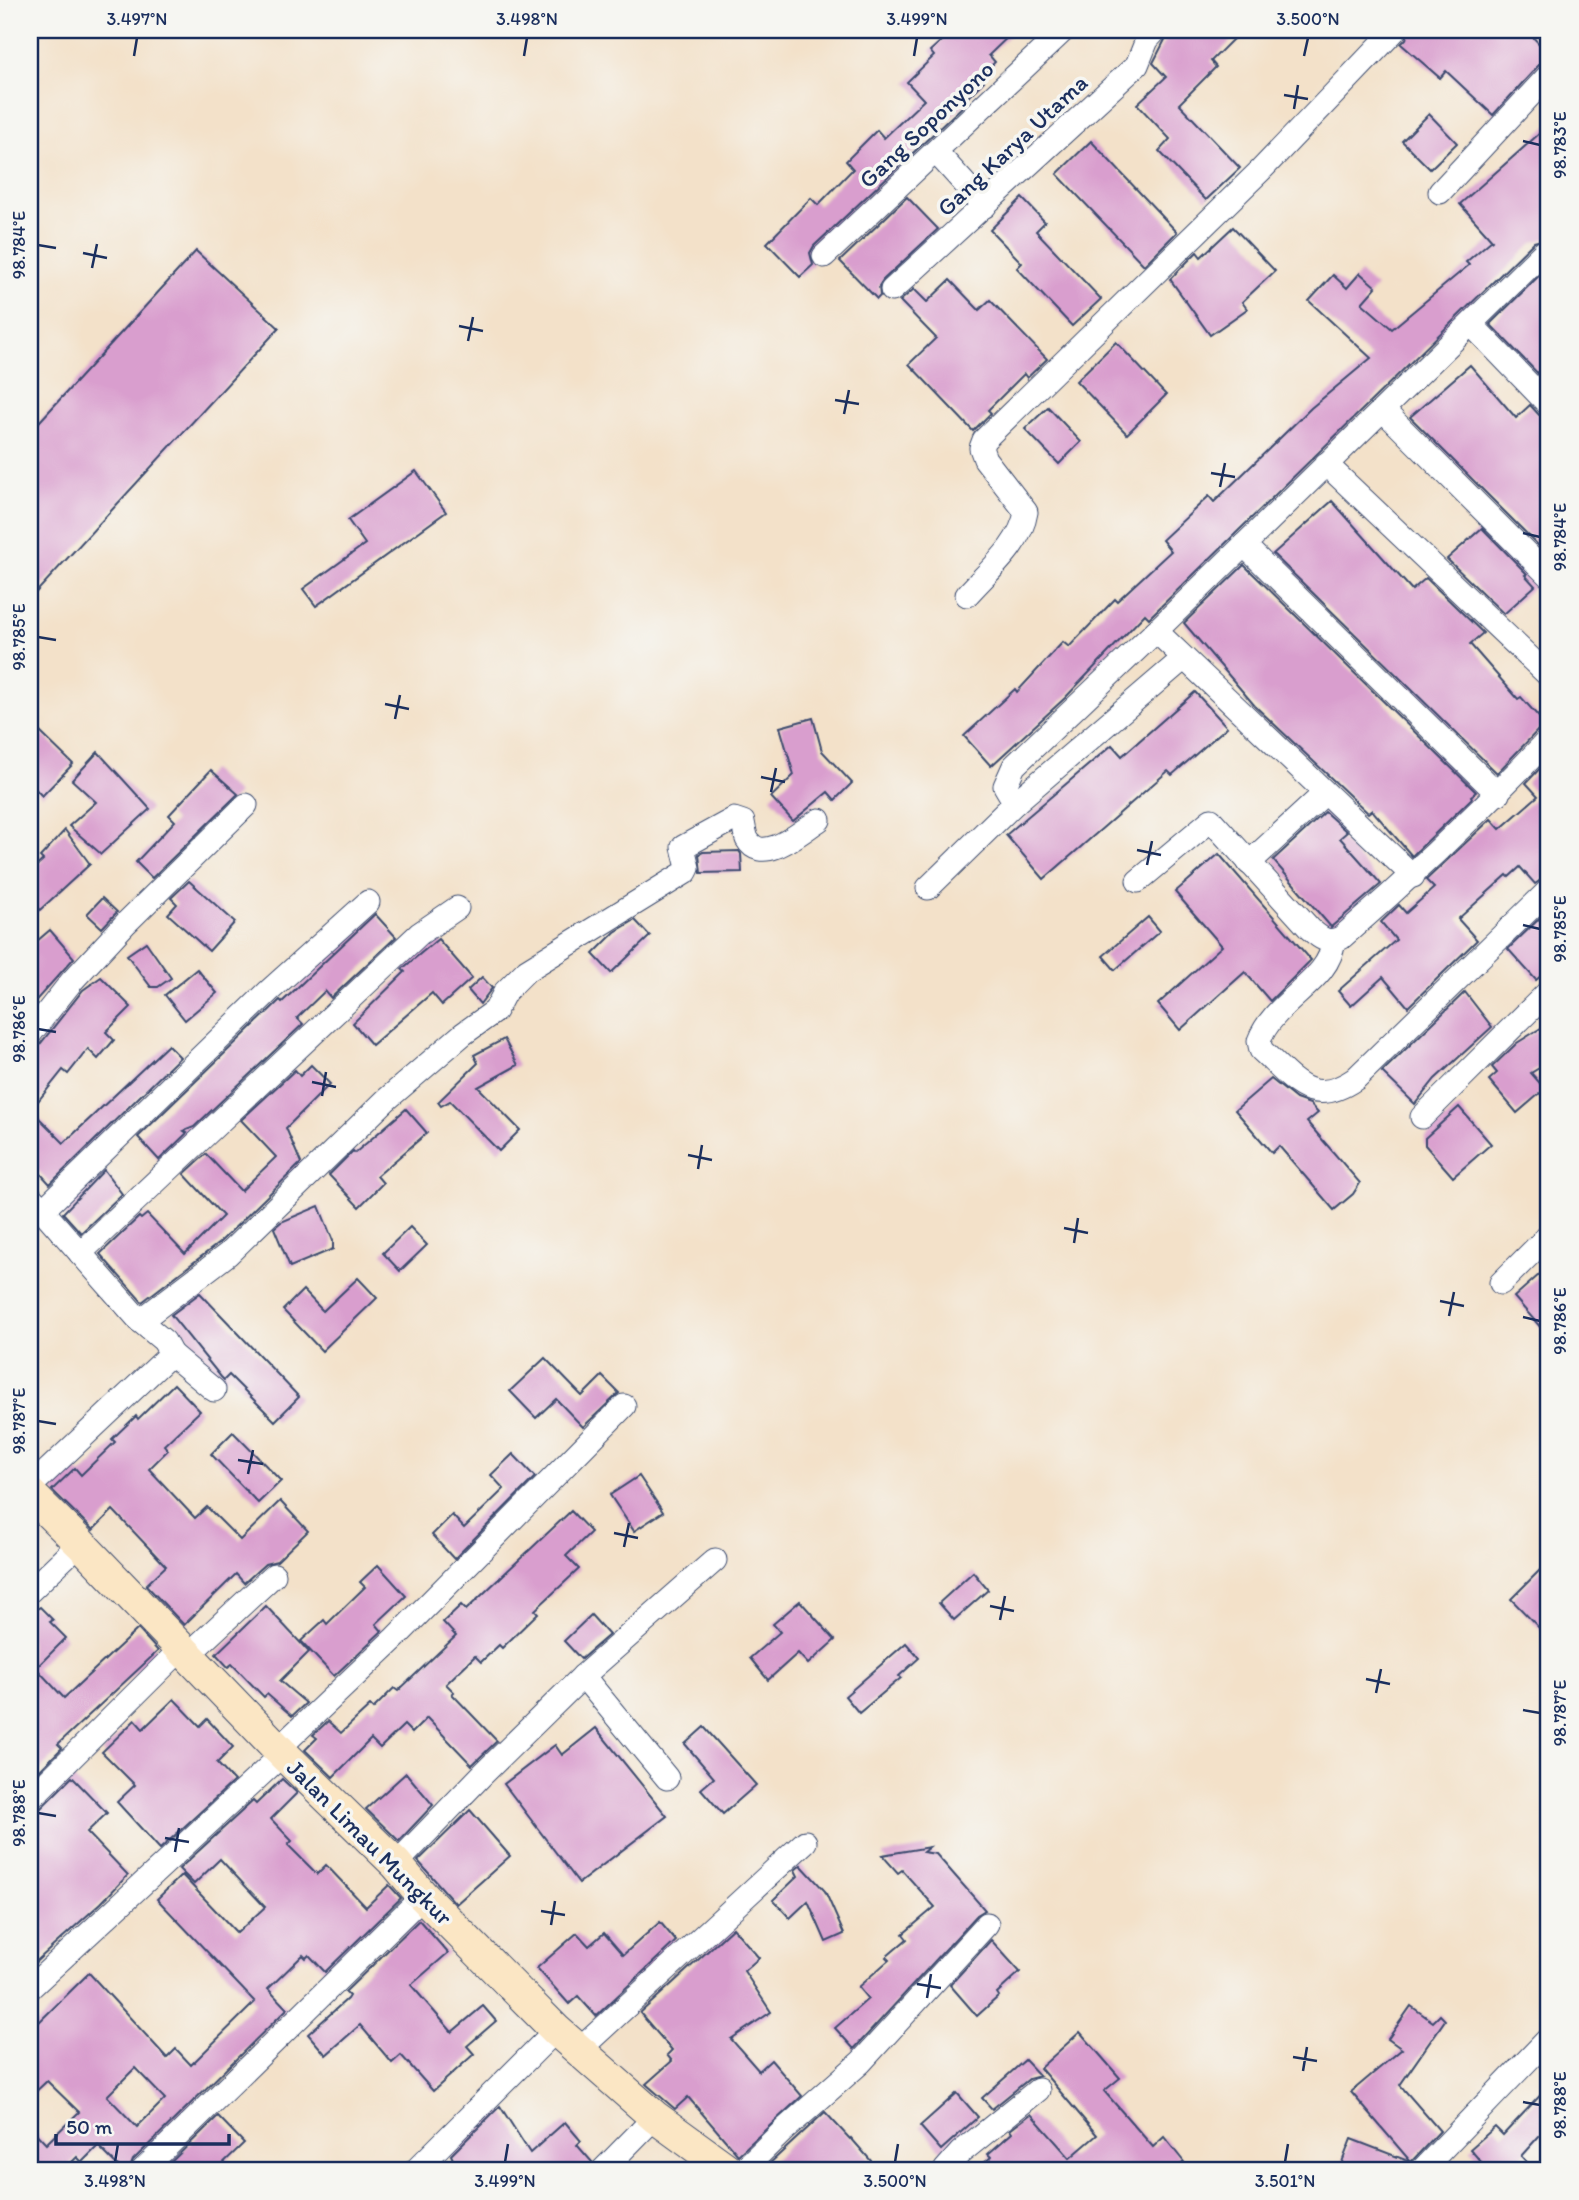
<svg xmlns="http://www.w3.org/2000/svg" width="1579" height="2200" font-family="Itim,sans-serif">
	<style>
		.building { fill: #d99ece; fill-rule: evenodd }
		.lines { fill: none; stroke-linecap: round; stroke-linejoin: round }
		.street-casing { stroke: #3b4a6e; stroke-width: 25 }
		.secondary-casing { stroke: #3b4a6e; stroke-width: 34 }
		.street { stroke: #fff; stroke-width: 23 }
		.secondary { stroke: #fbe6c4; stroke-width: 32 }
		.ticks { fill: none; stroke: #1b2f5e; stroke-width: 2.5 }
		.labels { text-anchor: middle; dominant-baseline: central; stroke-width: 7; stroke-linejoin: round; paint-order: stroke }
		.street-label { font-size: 24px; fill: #1b2f5e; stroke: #f6f6f2 }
		.neatline { fill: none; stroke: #1b2f5e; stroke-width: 2.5 }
		.ticks-label { font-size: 18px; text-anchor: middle; fill: #1b2f5e }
	</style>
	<rect width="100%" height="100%" fill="#f6f6f2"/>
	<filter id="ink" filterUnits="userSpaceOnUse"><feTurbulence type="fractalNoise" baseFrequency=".0143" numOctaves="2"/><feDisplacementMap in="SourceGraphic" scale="14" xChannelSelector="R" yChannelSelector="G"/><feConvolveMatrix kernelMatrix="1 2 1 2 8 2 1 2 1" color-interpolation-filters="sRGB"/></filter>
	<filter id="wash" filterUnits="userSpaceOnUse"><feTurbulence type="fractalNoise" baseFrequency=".00686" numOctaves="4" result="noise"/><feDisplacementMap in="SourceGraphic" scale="28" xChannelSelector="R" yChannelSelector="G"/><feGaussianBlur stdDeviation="1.57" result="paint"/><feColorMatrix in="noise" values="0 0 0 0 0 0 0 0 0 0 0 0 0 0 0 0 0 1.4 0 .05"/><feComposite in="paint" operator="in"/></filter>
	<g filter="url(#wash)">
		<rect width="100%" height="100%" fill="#f3e1c9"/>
		<g id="blocks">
			<g class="building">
				<path d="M953 30H1015L989 55 995 62 980 77 984 81 962 103 964 105 814 246 810 253 813 265 800 277 767 243 811 198 818 205 853 169 846 161 877 130 884 138 924 100 907 82 934 56 930 51Z"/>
				<path d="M1170 30H1242L1211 61 1216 67 1179 104 1240 168 1206 200 1159 151 1170 139 1137 104 1166 77 1153 63Z"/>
				<path d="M1409 30H1526L1549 54 1493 115 1446 71 1440 78 1401 44 1406 39Z"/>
				<path d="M1429 114 1457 143 1430 169 1402 141Z"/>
				<path d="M1549 125V238L1534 242 1149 618 1145 614 1065 698 991 766 964 736 1015 689 1017 692 1063 642 1069 647 1115 599 1117 601 1171 551 1162 540 1209 496 1214 502 1311 408 1371 358 1309 301 1333 275 1347 288 1360 273 1376 287 1362 303 1392 329 1469 265 1466 262 1492 240 1460 204Z"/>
				<path d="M1091 141 1177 232 1144 265 1057 174Z"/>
				<path d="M907 197 938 229 883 280 879 286 880 296 877 299 840 261Z"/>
				<path d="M1022 198 1045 222 1036 231 1101 299 1072 326 1017 268 1022 263 990 230Z"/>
				<path d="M1233 227 1275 271 1242 302 1247 309 1210 335 1170 279 1197 252 1201 257Z"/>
				<path d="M196 251 279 328 30 599V432Z"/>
				<path d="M1549 266V385L1490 324Z"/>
				<path d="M950 280 979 310 990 300 1047 359 1027 378 1024 374 988 410 991 413 973 431 909 364 936 338 900 301 914 289 927 302Z"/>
				<path d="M1116 342 1166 395 1127 434 1076 381Z"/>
				<path d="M1470 365 1516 418 1530 405 1539 415 1549 419 1548 555 1410 417Z"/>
				<path d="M1048 407 1081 442 1059 464 1025 429Z"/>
				<path d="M416 471 446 512 316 606 303 589 365 544 348 520Z"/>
				<path d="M1332 501 1412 590 1426 578 1483 633 1470 644 1518 699 1521 697 1546 725 1539 729 1497 773 1273 554Z"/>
				<path d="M1482 528 1527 574 1525 575 1535 586 1504 614 1447 559Z"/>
				<path d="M1244 565 1476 792 1471 796 1472 798 1412 856 1372 810 1368 813 1255 706 1184 623Z"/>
				<path d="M1195 692 1227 727 1172 775 1168 771 1044 879 1006 835 1112 745 1122 756Z"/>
				<path d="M813 718 822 751 852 783 835 800 828 792 793 821 771 797 794 775 780 727Z"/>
				<path d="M39 731 73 764 42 796 30 783V740Z"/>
				<path d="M98 752 150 809 101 854 69 826 96 802 72 780Z"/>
				<path d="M1549 759V876L1545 877 1535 884 1520 867 1509 877 1507 875 1458 919 1477 940 1408 1007 1383 977 1351 1006 1338 991 1396 940 1381 922 1399 905 1406 913 1434 888 1426 880 1491 819 1500 829 1538 796 1526 783Z"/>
				<path d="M211 770 238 794 152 878 136 862 175 821 169 815Z"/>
				<path d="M1325 812 1347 832 1340 838 1381 884 1331 927 1273 860Z"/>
				<path d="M65 830 90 864 30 919V872L43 860 40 857Z"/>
				<path d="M739 851 741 854 742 872 701 873 699 854 703 852Z"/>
				<path d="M1219 854 1311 960 1270 1001 1245 972 1180 1030 1158 1004 1222 946 1175 892Z"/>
				<path d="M189 881 235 922 209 951 168 914 177 904 171 898Z"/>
				<path d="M102 898 117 912 102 928 87 914Z"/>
				<path d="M375 914 396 937 331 998 325 991 297 1018 303 1024 194 1127 184 1131 187 1133 159 1160 138 1137 279 1001 280 1000 282 1002Z"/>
				<path d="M1542 916 1549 924V969L1536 980 1508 949Z"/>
				<path d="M1148 917 1160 931 1115 970 1103 956Z"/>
				<path d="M635 920 650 936 611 973 593 954 615 932Z"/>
				<path d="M50 930 74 958 30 1007V947Z"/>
				<path d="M438 939 472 978 442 1005 432 993 372 1045 353 1023 405 972 402 969Z"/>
				<path d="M146 942 171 978 158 987H151L127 955Z"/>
				<path d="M197 969 217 993 185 1020 165 995Z"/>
				<path d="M101 977 131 1007 106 1032 114 1040 98 1059 88 1049 68 1074 63 1070 31 1110 64 1143 168 1045 180 1057 50 1184 30 1162V1057L83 990Z"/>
				<path d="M482 977 492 988 480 1004 468 990Z"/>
				<path d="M1465 992 1492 1027 1435 1079 1415 1104 1382 1072Z"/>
				<path d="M1549 1023V1062L1531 1073 1545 1089 1517 1113 1489 1080 1497 1073 1492 1067 1517 1043Z"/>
				<path d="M504 1039 518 1065 478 1087 520 1130 499 1151 450 1101 441 1106 438 1102 478 1063 474 1055Z"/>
				<path d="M311 1065 330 1084 286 1128 301 1163 219 1243 142 1302 100 1254 139 1217 141 1219 147 1214 185 1254 223 1216 184 1174 206 1154 241 1191 276 1157 241 1120 295 1070 300 1076Z"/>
				<path d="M1271 1079 1296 1099 1310 1104 1318 1113 1307 1122 1360 1183 1353 1194 1334 1210 1279 1146 1272 1153 1235 1110Z"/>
				<path d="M1459 1107 1491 1144 1453 1177 1425 1145V1138Z"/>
				<path d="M406 1109 427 1133 377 1176 383 1183 359 1207 329 1175 353 1151 355 1153Z"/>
				<path d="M104 1170 122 1194 81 1233 63 1213Z"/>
				<path d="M319 1206 333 1241V1249L290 1267 274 1228 281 1222Z"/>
				<path d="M410 1227 427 1245 400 1271 383 1253Z"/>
				<path d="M1549 1266V1337L1514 1297Z"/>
				<path d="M358 1278 377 1298 322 1351 283 1310 303 1290 323 1311Z"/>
				<path d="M200 1293 299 1397 275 1421 229 1375 224 1380 221 1377 171 1315Z"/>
				<path d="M545 1358 582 1396 602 1376 619 1393 583 1427 556 1399 536 1418 510 1391Z"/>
				<path d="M174 1384 200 1411 164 1445 168 1450 149 1469 195 1518 207 1507 240 1540 280 1501 308 1531 277 1561 265 1564 244 1583 236 1574 184 1625 146 1585 166 1566 113 1510 93 1530 52 1490 75 1468 81 1475 115 1442 112 1439 136 1416 138 1419Z"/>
				<path d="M233 1432 281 1481 258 1503 211 1454Z"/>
				<path d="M513 1454 535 1477 454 1559 432 1535 452 1515 464 1528 504 1489 491 1475Z"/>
				<path d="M639 1476 663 1512 634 1531 610 1495Z"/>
				<path d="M571 1511 591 1532 566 1556 579 1569 535 1610 538 1613 502 1648 499 1645 481 1662 475 1656 446 1684 454 1692 452 1694 497 1741 472 1765 427 1718 412 1733 404 1725 380 1748 371 1739 333 1777 305 1750 317 1738 313 1735 328 1721 341 1733 370 1706 373 1709 394 1688 398 1691 456 1636 443 1622 461 1605 466 1610Z"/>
				<path d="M1549 1561V1638L1511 1599Z"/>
				<path d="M378 1565 406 1596 376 1624 382 1631 334 1676 301 1641 324 1620 327 1624 365 1587 360 1582Z"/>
				<path d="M973 1572 988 1590 954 1620 939 1603Z"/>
				<path d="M800 1601 835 1640 808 1664 798 1653 768 1680 750 1658 780 1632 773 1624Z"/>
				<path d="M30 1605 37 1609 40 1607 53 1620 50 1622 66 1638 36 1668 64 1698 138 1629 158 1651 58 1744 62 1748 30 1780Z"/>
				<path d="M266 1606 309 1652 280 1681 306 1703 292 1716 267 1694 264 1697 232 1664 228 1667 216 1654Z"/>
				<path d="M591 1615 609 1635 581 1659 564 1641Z"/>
				<path d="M906 1643 919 1658 899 1676 901 1678 859 1713 845 1696Z"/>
				<path d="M174 1699 200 1726 207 1719 233 1747 217 1763 234 1781 160 1849 117 1802 135 1785 102 1752 135 1720 143 1729Z"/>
				<path d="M704 1727 756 1785 723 1814 701 1789 714 1778 685 1744Z"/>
				<path d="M596 1728 667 1816 579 1883 504 1784 555 1745 562 1755Z"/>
				<path d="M406 1773 433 1805 399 1841 366 1809Z"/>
				<path d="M72 1777 107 1813 87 1832 128 1875 101 1903 30 1967V1813L40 1809Z"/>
				<path d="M282 1779 297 1793 271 1819 292 1841 288 1845 317 1874 326 1865 366 1907 389 1885 401 1898 325 1972 309 1955 306 1958 303 1955 268 1989 287 2009 133 2160 129 2170H122L98 2146 82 2162 77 2157 64 2170H41L30 2158V2127L46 2144 79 2112 47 2081 30 2097V2031L89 1973 167 2058 176 2049 191 2065 255 2002 157 1899 182 1875 237 1933 265 1907 220 1859 194 1884 179 1869 253 1801 256 1804ZM135 2068 165 2099 137 2127 107 2096Z"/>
				<path d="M470 1810 510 1856 456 1904 418 1861Z"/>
				<path d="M929 1847 923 1852 936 1854 985 1910 977 1915 854 2049 835 2028 868 1999 858 1987 889 1960 886 1957 907 1939 903 1934 935 1907 902 1870 898 1873 882 1855Z"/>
				<path d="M801 1865 825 1891 844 1934 826 1942 808 1901 790 1918 773 1900 798 1876 795 1870Z"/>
				<path d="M419 1920 448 1953 411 1985 452 2032 483 2006 496 2021 467 2046 474 2054 433 2091 401 2055 392 2063 360 2025 326 2055 308 2034 347 1999 349 1996 345 1992Z"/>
				<path d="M660 1922 676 1941 596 2016 578 1996 569 2004 537 1968 577 1933 589 1946 604 1933 623 1955Z"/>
				<path d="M733 1928 759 1958 744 1971 771 2012 731 2039 759 2071 771 2060 802 2096 738 2155 688 2097 675 2109 646 2084 672 2061 667 2055 672 2050 640 2013Z"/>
				<path d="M991 1940 1020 1972 997 1993 999 1996 977 2016 950 1985Z"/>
				<path d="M1411 2006 1433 2022 1440 2015 1445 2020 1400 2085 1440 2131 1411 2162 1351 2092 1402 2049 1388 2039Z"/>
				<path d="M1080 2032 1120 2078 1104 2091 1153 2147 1164 2137 1184 2162 1174 2170H976L991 2157 988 2154 1012 2133 1010 2130 1031 2114 1070 2158 1097 2135 1040 2068Z"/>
				<path d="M1025 2060 1040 2076 1029 2079 992 2109 982 2098Z"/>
				<path d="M1549 2086V2125L1521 2156 1534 2170H1488L1470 2149 1495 2127 1503 2135Z"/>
				<path d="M957 2093 978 2117 941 2150 920 2126Z"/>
				<path d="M500 2106 530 2153 565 2122 581 2141 577 2145 592 2162 589 2170H458L451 2155Z"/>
				<path d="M825 2112 850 2139 851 2138 879 2170H772L768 2165Z"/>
				<path d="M218 2116 244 2143 216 2170H163Z"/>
				<path d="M1351 2139 1411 2162 1408 2170H1339Z"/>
			</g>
		</g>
	</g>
	<g filter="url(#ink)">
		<use href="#blocks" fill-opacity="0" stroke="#3b4a6e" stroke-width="2"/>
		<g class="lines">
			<defs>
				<g id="street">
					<path d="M936 152 985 206"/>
					<path d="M1440 192 1549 75"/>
					<path d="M824 256 1064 30"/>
					<path d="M892 290 1137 65 1147 40 1156 30"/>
					<path d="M1471 324 1549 405"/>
					<path d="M1383 410 1549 576"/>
					<path d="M1326 464 1549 676"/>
					<path d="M1244 545 1498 794"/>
					<path d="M967 595C988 571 1021 545 1026 512L985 459 981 448 984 440 1261 170 1395 30"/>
					<path d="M1156 631 1413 876"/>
					<path d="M1015 803 1005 786 1014 766 1156 631 1544 252H1549"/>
					<path d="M1249 863 1325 793"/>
					<path d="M1138 881 1211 820 1310 929C1321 939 1328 944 1341 938 1414 875 1483 809 1549 739"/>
					<path d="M928 888 1015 803 1183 659"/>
					<path d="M1333 942C1331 981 1274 1000 1259 1041L1261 1050C1294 1080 1311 1109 1355 1079L1549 890"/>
					<path d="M30 1034 72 981 126 923 246 805"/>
					<path d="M1422 1117 1549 991"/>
					<path d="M30 1196 140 1321 164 1341 171 1354 30 1487"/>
					<path d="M43 1210 269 991 368 902"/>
					<path d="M80 1253 419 934 457 908"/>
					<path d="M1501 1283 1549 1235"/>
					<path d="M140 1321 228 1254 386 1100 463 1034 495 1011 505 992 527 970 686 872 688 868 683 847 734 819 743 822C744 827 745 834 747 839 762 867 803 830 819 820"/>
					<path d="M171 1354 214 1390"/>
					<path d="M30 1591 80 1543"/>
					<path d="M188 1655 274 1575"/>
					<path d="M583 1676 667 1778"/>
					<path d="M278 1749 395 1638 624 1406"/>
					<path d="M30 1799 181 1649"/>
					<path d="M396 1864 483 1774 583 1676 715 1560"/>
					<path d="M30 1988 283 1754"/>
					<path d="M578 2051 805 1842"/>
					<path d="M143 2170 423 1896"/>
					<path d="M416 2170 556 2030"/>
					<path d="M603 2170 655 2117"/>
					<path d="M743 2170 785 2129 861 2062 987 1924"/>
					<path d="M945 2170 960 2153 1038 2090"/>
					<path d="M1422 2170 1549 2038"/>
				</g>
				<path id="secondary" d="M30 1494 80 1543 283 1754 396 1864 423 1896 556 2030 655 2117 728 2170"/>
			</defs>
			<use href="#street" class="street-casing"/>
			<use href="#secondary" class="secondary-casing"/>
			<use href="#street" class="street"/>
			<use href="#secondary" class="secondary"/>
		</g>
	</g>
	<path class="ticks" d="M134 56 137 38M524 56 527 38M914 56 917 38M1304 56 1308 38M1284 95 1308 99M1294 109 1298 85M1523 141 1540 145M38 245 56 248M83 253 107 258M92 268 97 244M459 326 483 331M468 341 473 317M835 400 859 404M844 414 849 390M1211 473 1235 477M1220 487 1225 463M1523 533 1540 537M38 637 56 640M385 704 409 709M395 719 400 695M761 777 785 782M771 792 776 768M1137 850 1161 855M1147 865 1152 841M1523 925 1540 929M38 1029 56 1032M312 1082 336 1087M322 1096 326 1072M688 1155 712 1160M698 1169 702 1145M1064 1228 1088 1233M1074 1243 1078 1218M1440 1301 1464 1306M1449 1316 1454 1292M1523 1317 1540 1321M38 1421 56 1424M238 1460 263 1464M248 1474 253 1450M614 1533 638 1538M624 1547 629 1523M990 1606 1014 1611M1000 1620 1005 1596M1366 1679 1390 1684M1376 1693 1381 1669M1523 1710 1540 1713M38 1813 56 1816M165 1838 189 1842M175 1852 179 1828M541 1911 565 1915M551 1925 555 1901M917 1984 941 1988M927 1998 931 1974M1293 2057 1317 2061M1303 2071 1307 2047M1523 2102 1540 2105M115 2162 118 2144M505 2162 508 2144M895 2162 898 2144M1285 2162 1288 2144"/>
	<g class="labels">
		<g class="street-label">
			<text transform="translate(926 124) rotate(-43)">Gang Soponyono</text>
			<text transform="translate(1012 145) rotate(-43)">Gang Karya Utama</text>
			<text transform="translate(370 1842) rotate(45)">Jalan Limau Mungkur</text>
		</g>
	</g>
	<rect width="1579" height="2200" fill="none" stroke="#f6f6f2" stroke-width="77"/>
	<path d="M56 2134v10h173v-10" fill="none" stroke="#1b2f5e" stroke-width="3.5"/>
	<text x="66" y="2134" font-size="21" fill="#1b2f5e" stroke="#f6f6f2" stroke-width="5" paint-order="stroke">50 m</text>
	<rect x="38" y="38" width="1502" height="2124" class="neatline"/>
	<g class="ticks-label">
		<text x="137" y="25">3.497°N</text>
		<text x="527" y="25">3.498°N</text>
		<text x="917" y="25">3.499°N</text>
		<text x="1308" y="25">3.500°N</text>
		<text transform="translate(1560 145) rotate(-90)" y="6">98.783°E</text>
		<text transform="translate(19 245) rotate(-90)" y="6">98.784°E</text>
		<text transform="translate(1560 537) rotate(-90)" y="6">98.784°E</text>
		<text transform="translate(19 637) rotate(-90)" y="6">98.785°E</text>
		<text transform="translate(1560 929) rotate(-90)" y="6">98.785°E</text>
		<text transform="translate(19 1029) rotate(-90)" y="6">98.786°E</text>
		<text transform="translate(1560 1321) rotate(-90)" y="6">98.786°E</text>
		<text transform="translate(19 1421) rotate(-90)" y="6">98.787°E</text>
		<text transform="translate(1560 1713) rotate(-90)" y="6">98.787°E</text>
		<text transform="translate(19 1813) rotate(-90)" y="6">98.788°E</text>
		<text transform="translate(1560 2105) rotate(-90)" y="6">98.788°E</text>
		<text x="115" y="2187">3.498°N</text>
		<text x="505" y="2187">3.499°N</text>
		<text x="895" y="2187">3.500°N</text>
		<text x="1285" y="2187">3.501°N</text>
	</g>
</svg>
